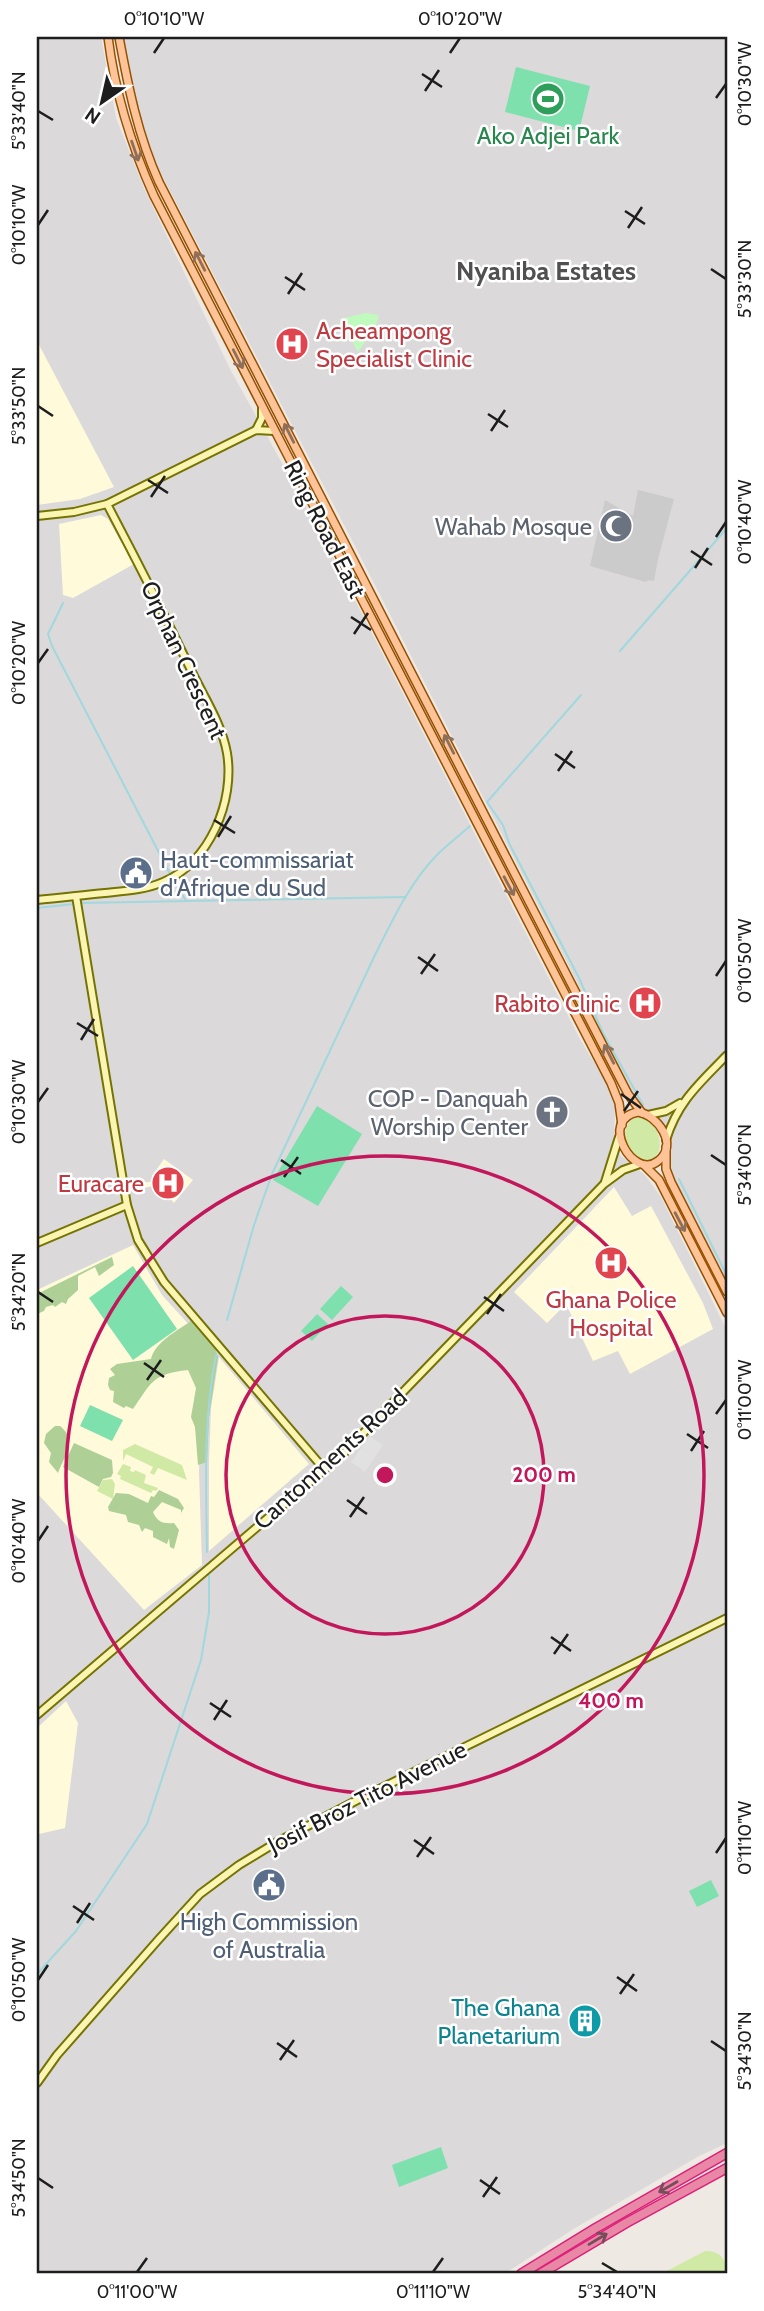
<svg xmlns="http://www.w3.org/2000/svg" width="764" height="2311" font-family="Cabin,sans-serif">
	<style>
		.residential { fill: #dbd9da }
		.education { fill: #fffada }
		.religious { fill: #cbcbcb }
		.grass { fill: #d0eaa6 }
		.forest { fill: #aecf95 }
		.park { fill: #c0fbbd }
		.pitch { fill: #7de0ad }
		.parking { fill: #e1e1e1 }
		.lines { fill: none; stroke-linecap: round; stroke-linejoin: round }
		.stream { stroke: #a1d8dd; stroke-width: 2 }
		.secondary-casing { stroke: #757302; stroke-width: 10 }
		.primary-casing { stroke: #955000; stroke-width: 10 }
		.highway-casing { stroke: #dc1f78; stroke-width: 11 }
		.secondary { stroke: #fbf5b3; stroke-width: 6 }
		.primary { stroke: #fec497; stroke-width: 7 }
		.highway { stroke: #e887a6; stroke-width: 8 }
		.oneway { stroke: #8e705a }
		.oneway2 { stroke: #784d5b }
		.ticks { fill: none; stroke: #1d1d1d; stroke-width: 2.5 }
		.ring { fill: none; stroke: #c2185b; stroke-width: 3.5 }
		.labels { text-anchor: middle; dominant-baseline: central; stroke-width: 5; stroke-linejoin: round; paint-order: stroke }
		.leisure-label { font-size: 24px; fill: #27864d; stroke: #fff }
		.health-label { font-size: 24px; fill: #be3a42; stroke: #fff; text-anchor: end }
		.worship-label { font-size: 24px; fill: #5b616d; stroke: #fff; text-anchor: end }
		.street-label { font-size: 24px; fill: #1d1d1d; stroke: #fff }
		.service-label { font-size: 24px; fill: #4e5e75; stroke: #fff; text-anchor: start }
		.culture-label { font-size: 24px; fill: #0d838f; stroke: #fff; text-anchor: end }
		.neighbourhood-label { font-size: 26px; font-weight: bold; fill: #505050; stroke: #fff }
		.centre { fill: #c2185b; stroke: #fff; stroke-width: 3.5 }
		.ring-label { font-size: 21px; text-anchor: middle; font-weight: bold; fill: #c2185b; stroke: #fff; stroke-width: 5; stroke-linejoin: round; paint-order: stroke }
		.neatline { fill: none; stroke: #1d1d1d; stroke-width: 2.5 }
		.ticks-label { font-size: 18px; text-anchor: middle; fill: #1d1d1d }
	</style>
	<rect width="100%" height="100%" fill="#eee9e2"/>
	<g class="residential">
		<path d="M37 37H101L116 118 144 188 230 369 319 530 581 1041 603 1077 615 1107 614 1141 621 1156 645 1175 661 1197 727 1331V2143L699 2156 575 2228 504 2274H37Z"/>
		<path d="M122 37H727V1286L674 1184 667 1166 669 1138 663 1124 639 1103 614 1058 566 960 353 542 155 162 135 102Z"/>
	</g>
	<g class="education">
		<path d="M37 341 114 487 80 499 37 505Z"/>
		<path d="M101 515 108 519 134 564 73 598 63 595 59 524Z"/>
		<path d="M164 1159 193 1180 174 1203 158 1185 129 1191V1186L153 1181 152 1176Z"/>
		<path d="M614 1187 632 1216 651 1206 703 1303 713 1329 630 1374 618 1351 593 1361 566 1304 547 1323 514 1292Z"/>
		<path d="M133 1245 162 1295 212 1350 202 1396 199 1471 202 1565 144 1610 37 1493V1290Z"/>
		<path d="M219 1357 309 1464 209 1551V1460L211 1408Z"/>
		<path d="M66 1701 78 1723 65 1828 39 1834 37 1833V1728Z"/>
	</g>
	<path class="religious" d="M638 490 674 499 658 559 654 581 648 580 646 582 590 566 605 500 633 516Z"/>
	<g class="grass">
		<path d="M637 1116C654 1121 662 1134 659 1151L652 1161C626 1164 614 1128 637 1116Z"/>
		<path d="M135 1444 182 1465 187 1480 158 1468 154 1475 150 1473 153 1467 126 1454 123 1461V1450Z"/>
		<path d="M123 1464 131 1467 130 1471 134 1472 135 1470 146 1475 144 1483 158 1488 156 1491 153 1490 151 1493 120 1479 121 1476 117 1474Z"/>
		<path d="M112 1479 115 1484 113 1499 97 1491 103 1480Z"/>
		<path d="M705 2251C720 2251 727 2259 727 2274H661Z"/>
	</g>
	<g class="forest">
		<path d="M112 1257 114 1265 99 1276 95 1267 78 1276V1290L68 1299 66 1304 62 1302 55 1307 53 1305 46 1307 44 1311 37 1314V1294Z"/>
		<path d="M191 1321 214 1346 218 1357 209 1417 207 1462 198 1465 195 1427 191 1417 196 1388 188 1370C152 1374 152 1382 133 1409L126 1406 124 1408 113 1402 114 1391 110 1390 108 1385 109 1378 115 1375 110 1369 117 1364 151 1359C155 1342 177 1331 191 1321Z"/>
		<path d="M55 1426H60C78 1441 65 1454 58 1473L49 1462 51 1453 44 1443 46 1434Z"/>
		<path d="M74 1443 112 1460 113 1473 111 1477 103 1479 99 1487 63 1467Z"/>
		<path d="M159 1490 178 1499 184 1508 181 1513V1510L162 1502 153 1512C157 1522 163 1524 174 1523L179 1530 174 1549 170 1547 169 1538 167 1544 153 1537V1531L145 1528 142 1532 139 1525 128 1522 126 1515 109 1511 108 1507 116 1493 129 1494 148 1503 151 1496 154 1497Z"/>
	</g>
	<path class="park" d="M366 313 379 315 376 326 358 352 340 319Z"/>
	<g class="pitch">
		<path d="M516 67 590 86 579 131 505 112Z"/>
		<path d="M317 1106 362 1134 318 1206 273 1180Z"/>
		<path d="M133 1266 177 1329 133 1360 89 1298Z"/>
		<path d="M341 1286 353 1297 332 1320 320 1309Z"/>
		<path d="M317 1314 328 1324 312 1341 301 1331Z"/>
		<path d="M90 1405 123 1420 112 1441 80 1426Z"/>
		<path d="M711 1880 719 1896 697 1907 689 1891Z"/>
		<path d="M441 2147 448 2168 399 2187 392 2165Z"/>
	</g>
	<path class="parking" d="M370 1436 383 1445 365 1472 351 1462Z"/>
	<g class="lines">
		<g class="stream">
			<path d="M63 603 48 634 52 646 170 874"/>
			<path d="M620 651 727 528"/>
			<path d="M581 695 487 802 503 825 509 843 579 978 603 1033 643 1105"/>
			<path d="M173 879 186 901"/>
			<path d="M80 903 406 897"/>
			<path d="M37 908 74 904"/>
			<path d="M679 1179 727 1276"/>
			<path d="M227 1320 254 1225 272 1174 375 955C392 921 410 882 437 855 447 845 459 836 470 826"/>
			<path d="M207 1552C206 1486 203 1420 216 1355"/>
			<path d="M37 1974 76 1931 147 1824 201 1660 209 1612V1574"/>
		</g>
		<defs>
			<g id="secondary">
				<path d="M256 430 262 418V409"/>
				<path d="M37 516 74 512 107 504 256 430 274 431"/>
				<path d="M76 896 127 1205 138 1240 164 1282 324 1469"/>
				<path d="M37 900C60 898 83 895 105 893 125 891 145 890 163 882 210 862 235 801 227 753 222 724 204 697 191 670 164 614 136 559 107 504"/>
				<path d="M648 1115 666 1111 680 1103"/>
				<path d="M666 1140C678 1101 700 1083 727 1055"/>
				<path d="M605 1182 619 1137"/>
				<path d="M37 1243 127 1205"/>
				<path d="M37 1715 345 1452 604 1184 623 1170 640 1164"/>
				<path d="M37 2083 57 2055 159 1939 200 1894 239 1865 277 1842 365 1796 727 1618"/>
			</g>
			<g id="primary">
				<path d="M108 37C115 93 131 145 154 196L611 1083 619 1103 622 1125"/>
				<path d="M119 37C128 86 138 136 159 182L628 1094 642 1113"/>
				<path d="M638 1112C658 1115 679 1145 658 1161 633 1181 598 1119 638 1112Z"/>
				<path d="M666 1147V1169L671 1182 727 1292"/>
				<path d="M644 1165 659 1180 727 1313"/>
			</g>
			<g id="highway">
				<path d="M521 2274 596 2228 727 2153"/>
				<path d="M540 2274 626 2223 727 2168"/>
			</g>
		</defs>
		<use href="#secondary" class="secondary-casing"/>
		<use href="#primary" class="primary-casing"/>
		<use href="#highway" class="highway-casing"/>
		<use href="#secondary" class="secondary"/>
		<use href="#primary" class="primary"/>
		<use href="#highway" class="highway"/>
	</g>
	<defs><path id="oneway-shaft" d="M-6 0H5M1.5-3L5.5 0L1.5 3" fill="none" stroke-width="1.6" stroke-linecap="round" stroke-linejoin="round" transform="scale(1.75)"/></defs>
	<g class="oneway">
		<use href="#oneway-shaft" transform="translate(135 151) rotate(71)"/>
		<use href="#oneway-shaft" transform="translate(200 261) rotate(-117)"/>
		<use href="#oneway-shaft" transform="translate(238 359) rotate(63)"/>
		<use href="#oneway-shaft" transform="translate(289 433) rotate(-117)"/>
		<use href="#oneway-shaft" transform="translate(449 744) rotate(-117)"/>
		<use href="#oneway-shaft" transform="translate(509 886) rotate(62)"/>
		<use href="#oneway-shaft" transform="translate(609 1054) rotate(-117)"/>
		<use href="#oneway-shaft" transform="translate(680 1222) rotate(62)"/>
	</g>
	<g class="oneway2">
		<use href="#oneway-shaft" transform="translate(668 2187) rotate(150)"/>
		<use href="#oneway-shaft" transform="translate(598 2239) rotate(-31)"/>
	</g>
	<path class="ticks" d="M154 53 164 38M450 53 460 38M422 74 442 87M425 91 439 70M716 98 726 84M38 111 53 120M625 211 645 224M38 225 48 210M628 228 642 207M711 269 726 279M285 277 305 290M288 294 302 273M38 406 53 416M488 414 508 427M491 431 505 410M148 480 168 493M151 497 165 476M716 537 726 522M691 551 712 565M695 568 708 548M351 617 371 630M354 634 368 613M38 663 48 649M555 754 575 768M558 771 572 751M214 820 235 833M218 837 231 816M418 957 438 971M421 974 435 954M716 976 726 961M77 1023 98 1036M81 1040 94 1019M621 1094 641 1108M38 1102 48 1088M624 1111 638 1091M711 1155 726 1165M281 1160 301 1174M284 1177 298 1157M38 1292 53 1302M484 1297 504 1311M487 1314 501 1294M144 1363 164 1377M147 1380 161 1360M716 1414 726 1400M687 1434 708 1448M691 1451 704 1431M347 1500 367 1514M350 1517 364 1497M38 1541 48 1526M551 1637 571 1651M554 1654 568 1634M210 1703 231 1717M214 1720 227 1700M414 1840 434 1854M716 1853 726 1838M417 1857 431 1837M73 1906 94 1920M77 1923 90 1903M617 1977 637 1991M38 1980 48 1965M620 1994 634 1974M711 2041 726 2051M277 2043 297 2057M280 2060 294 2040M38 2178 53 2188M480 2180 500 2194M483 2197 497 2177M602 2263 617 2272M137 2272 147 2258M433 2272 443 2258"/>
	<g class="ring">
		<circle cx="385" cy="1475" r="159"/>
		<circle cx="385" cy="1475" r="319"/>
	</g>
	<defs>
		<symbol id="stadium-disc" viewBox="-11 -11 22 22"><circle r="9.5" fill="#2e9e5b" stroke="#fff"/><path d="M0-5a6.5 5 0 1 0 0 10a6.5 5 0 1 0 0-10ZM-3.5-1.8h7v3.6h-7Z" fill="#fff"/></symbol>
		<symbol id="hospital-disc" viewBox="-11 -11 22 22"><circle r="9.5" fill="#e0444e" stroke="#fff"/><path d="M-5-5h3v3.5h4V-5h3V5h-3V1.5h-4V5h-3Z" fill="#fff"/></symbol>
		<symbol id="mosque-disc" viewBox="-11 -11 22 22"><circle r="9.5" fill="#6b7280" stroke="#fff"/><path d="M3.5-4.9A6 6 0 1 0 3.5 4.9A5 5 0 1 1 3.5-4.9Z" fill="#fff"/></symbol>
		<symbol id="civic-disc" viewBox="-11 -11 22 22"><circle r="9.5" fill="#5c6f8a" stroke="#fff"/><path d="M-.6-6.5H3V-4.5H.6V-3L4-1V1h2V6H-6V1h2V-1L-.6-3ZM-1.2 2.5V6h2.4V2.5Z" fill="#fff"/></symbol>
		<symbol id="church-disc" viewBox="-11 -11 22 22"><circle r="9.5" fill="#6b7280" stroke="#fff"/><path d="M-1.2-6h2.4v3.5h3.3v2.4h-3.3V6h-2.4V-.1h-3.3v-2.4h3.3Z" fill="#fff"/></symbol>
		<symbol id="building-disc" viewBox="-11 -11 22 22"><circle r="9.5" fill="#0f9aa8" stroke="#fff"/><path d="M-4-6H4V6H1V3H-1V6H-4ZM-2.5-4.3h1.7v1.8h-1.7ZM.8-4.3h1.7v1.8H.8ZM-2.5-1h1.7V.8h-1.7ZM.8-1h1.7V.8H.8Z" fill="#fff"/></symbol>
	</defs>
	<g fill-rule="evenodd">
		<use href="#stadium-disc" x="529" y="80" width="38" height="38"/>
		<use href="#hospital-disc" x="273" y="325" width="38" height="38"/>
		<use href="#mosque-disc" x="597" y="507" width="38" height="38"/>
		<use href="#civic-disc" x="117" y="854" width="38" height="38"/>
		<use href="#hospital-disc" x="626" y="984" width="38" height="38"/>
		<use href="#church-disc" x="533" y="1093" width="38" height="38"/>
		<use href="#hospital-disc" x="149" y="1164" width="38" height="38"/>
		<use href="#hospital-disc" x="592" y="1244" width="38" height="38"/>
		<use href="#civic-disc" x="250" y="1866" width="38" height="38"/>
		<use href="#building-disc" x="566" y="2002" width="38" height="38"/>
	</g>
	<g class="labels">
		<g class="leisure-label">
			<text x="548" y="135">Ako Adjei Park</text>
		</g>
		<g class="health-label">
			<text x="316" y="330" text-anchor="start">Acheampong<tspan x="316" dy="28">Specialist Clinic</tspan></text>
			<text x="620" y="1003">Rabito Clinic</text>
			<text x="144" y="1183">Euracare</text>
			<text x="611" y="1299" text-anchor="middle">Ghana Police<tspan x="611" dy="28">Hospital</tspan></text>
		</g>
		<g class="worship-label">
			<text x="592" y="526">Wahab Mosque</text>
			<text x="528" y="1098">COP - Danquah<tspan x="528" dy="28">Worship Center</tspan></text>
		</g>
		<g class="street-label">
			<text transform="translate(325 529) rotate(63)">Ring Road East</text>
			<text transform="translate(184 660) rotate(65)">Orphan Crescent</text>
			<text transform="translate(330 1459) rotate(-42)">Cantonments Road</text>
			<text transform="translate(367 1797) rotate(-27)">Josif Broz Tito Avenue</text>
		</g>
		<g class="service-label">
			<text x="160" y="859">Haut-commissariat<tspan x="160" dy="28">d'Afrique du Sud</tspan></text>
			<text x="269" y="1921" text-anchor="middle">High Commission<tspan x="269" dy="28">of Australia</tspan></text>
		</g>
		<g class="culture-label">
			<text x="560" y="2007">The Ghana<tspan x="560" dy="28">Planetarium</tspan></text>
		</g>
		<g class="neighbourhood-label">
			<text x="546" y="271">Nyaniba Estates</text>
		</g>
	</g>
	<circle cx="385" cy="1475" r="10" class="centre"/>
	<g class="ring-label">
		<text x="544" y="1482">200 m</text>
		<text x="611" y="1708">400 m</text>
	</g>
	<rect width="764" height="2311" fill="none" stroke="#ffffff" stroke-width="77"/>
	<g transform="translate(102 102) rotate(214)" stroke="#ffffff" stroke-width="5" paint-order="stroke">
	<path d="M0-5L12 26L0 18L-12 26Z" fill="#1d1d1d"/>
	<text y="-10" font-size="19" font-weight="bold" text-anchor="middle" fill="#1d1d1d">N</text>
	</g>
	<rect x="38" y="38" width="688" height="2234" class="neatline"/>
	<g class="ticks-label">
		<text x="164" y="25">0°10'10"W</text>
		<text x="460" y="25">0°10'20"W</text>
		<text transform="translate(745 84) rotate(-90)" y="6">0°10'30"W</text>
		<text transform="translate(19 111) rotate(-90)" y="6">5°33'40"N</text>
		<text transform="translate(19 225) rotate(-90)" y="6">0°10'10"W</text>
		<text transform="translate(745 279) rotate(-90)" y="6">5°33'30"N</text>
		<text transform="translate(19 406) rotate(-90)" y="6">5°33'50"N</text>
		<text transform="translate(745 522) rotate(-90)" y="6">0°10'40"W</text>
		<text transform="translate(19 663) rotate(-90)" y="6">0°10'20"W</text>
		<text transform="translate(745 961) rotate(-90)" y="6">0°10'50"W</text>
		<text transform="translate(19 1102) rotate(-90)" y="6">0°10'30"W</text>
		<text transform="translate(745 1165) rotate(-90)" y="6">5°34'00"N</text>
		<text transform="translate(19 1292) rotate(-90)" y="6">5°34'20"N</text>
		<text transform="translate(745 1400) rotate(-90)" y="6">0°11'00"W</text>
		<text transform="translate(19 1541) rotate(-90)" y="6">0°10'40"W</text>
		<text transform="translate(745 1838) rotate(-90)" y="6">0°11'10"W</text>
		<text transform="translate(19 1980) rotate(-90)" y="6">0°10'50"W</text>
		<text transform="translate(745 2051) rotate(-90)" y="6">5°34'30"N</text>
		<text transform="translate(19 2178) rotate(-90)" y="6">5°34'50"N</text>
		<text x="137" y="2298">0°11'00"W</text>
		<text x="433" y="2298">0°11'10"W</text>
		<text x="617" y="2298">5°34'40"N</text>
	</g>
</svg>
